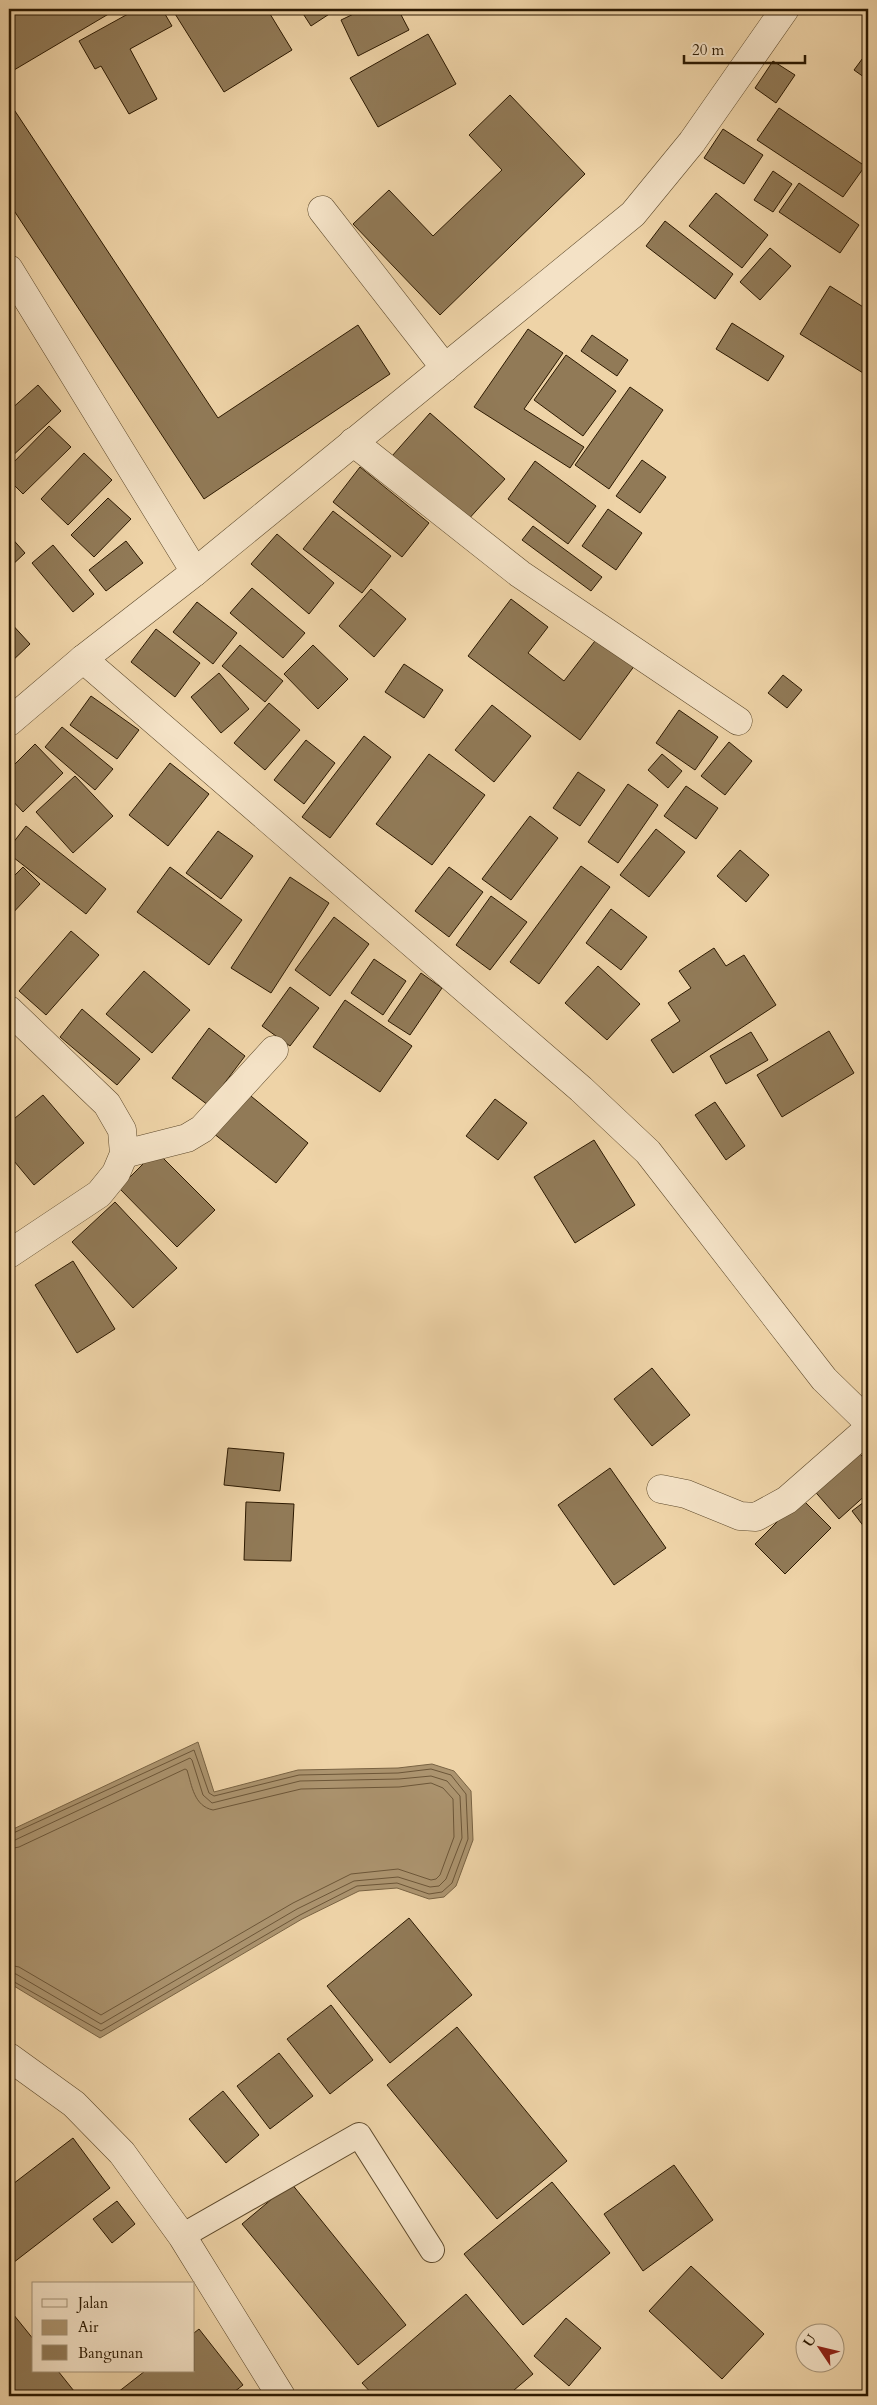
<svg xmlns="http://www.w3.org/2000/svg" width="877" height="2405" font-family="Cardo,serif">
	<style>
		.water { fill: #ac946f; stroke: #796343 }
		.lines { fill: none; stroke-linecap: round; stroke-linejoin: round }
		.shore { stroke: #6c5638; stroke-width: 1 }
		.building { fill: #917a57; stroke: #2c1901 }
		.service-casing { stroke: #5c482a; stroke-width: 26 }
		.minor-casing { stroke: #5c482a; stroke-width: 29 }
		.service { stroke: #f4e2c6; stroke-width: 24 }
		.minor { stroke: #f4e2c6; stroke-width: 28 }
	</style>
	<rect width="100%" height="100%" fill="#eed3a7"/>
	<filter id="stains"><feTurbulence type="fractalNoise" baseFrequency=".004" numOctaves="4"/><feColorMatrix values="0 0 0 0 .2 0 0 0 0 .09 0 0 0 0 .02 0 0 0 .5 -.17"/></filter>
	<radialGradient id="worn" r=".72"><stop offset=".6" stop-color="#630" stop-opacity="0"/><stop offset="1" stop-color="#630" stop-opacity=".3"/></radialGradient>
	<path class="water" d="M198 1742 214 1792 298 1770 398 1768 432 1764 454 1771 471 1791 473 1840 456 1886 444 1897 429 1899 397 1888 359 1891 302 1919 100 2038 9 1983V1831Z"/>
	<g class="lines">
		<g class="shore">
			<path d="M9 1835 194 1750 209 1793 214 1796 299 1775 398 1773 431 1769 451 1775 466 1794 468 1839 452 1883 442 1892 429 1894 397 1883 357 1886 300 1915 101 2031 9 1979"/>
			<path d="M9 1841 15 1840 190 1758 192 1760 203 1795 212 1803 300 1781 399 1779 431 1776 447 1781 460 1796 462 1838 446 1879 439 1886 430 1887 398 1877 354 1881 297 1909 101 2024 16 1974 9 1973"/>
			<path d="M9 1849 19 1847 185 1769 187 1770C192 1786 194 1806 213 1810L301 1789 399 1787 431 1783 443 1788 453 1799 454 1837 440 1875 436 1879 431 1880 398 1869 351 1874 293 1903 101 2015 19 1967 9 1965"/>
		</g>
	</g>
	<g class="building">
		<path d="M9 9H117L9 73Z"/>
		<path d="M137 9H162L172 26 130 49 157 99 129 114 101 66 95 69 79 41Z"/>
		<path d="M172 9H267L292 50 224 92Z"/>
		<path d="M300 9H337L311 26Z"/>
		<path d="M364 9H398L409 30 358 56 341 20Z"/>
		<path d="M428 34 456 84 378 127 350 78Z"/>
		<path d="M868 51V80L854 70Z"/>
		<path d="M773 61 795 75 776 103 755 88Z"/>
		<path d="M510 95 585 174 440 315 353 224 389 190 433 236 502 170 469 135Z"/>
		<path d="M9 102 218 418 358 325 390 374 204 499 9 203Z"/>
		<path d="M779 108 865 166 843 197 757 140Z"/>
		<path d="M723 129 763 155 744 184 704 158Z"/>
		<path d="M773 171 792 184 773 212 754 200Z"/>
		<path d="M799 183 859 225 840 253 779 212Z"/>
		<path d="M716 193 768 235 742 268 689 226Z"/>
		<path d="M665 221 733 274 715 299 646 246Z"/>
		<path d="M770 248 791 266 760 300 740 282Z"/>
		<path d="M830 286 868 310V376L800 334Z"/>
		<path d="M732 323 784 356 768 381 716 349Z"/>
		<path d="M528 329 563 353 524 409 584 447 570 468 474 407Z"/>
		<path d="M592 335 628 360 617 376 581 351Z"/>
		<path d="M566 355 616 391 583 436 534 400Z"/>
		<path d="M38 385 61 411 9 459V411Z"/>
		<path d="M630 387 663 410 609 489 575 465Z"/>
		<path d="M430 413 505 479 466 522 392 456Z"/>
		<path d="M49 426 71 447 23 494 9 480V467Z"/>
		<path d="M84 453 112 480 68 525 41 499Z"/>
		<path d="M642 460 666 477 640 513 616 496Z"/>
		<path d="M535 461 596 506 568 544 508 499Z"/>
		<path d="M360 467 429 523 402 557 333 502Z"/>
		<path d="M108 498 131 519 94 557 71 535Z"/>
		<path d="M608 509 642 533 616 570 582 546Z"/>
		<path d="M333 511 391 556 362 593 303 549Z"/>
		<path d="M533 526 602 577 591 591 522 540Z"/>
		<path d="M277 534 334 583 309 614 251 564Z"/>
		<path d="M9 535 25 553 9 568Z"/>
		<path d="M126 541 143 563 106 591 89 570Z"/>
		<path d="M53 545 94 594 73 612 32 563Z"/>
		<path d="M252 588 305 633 283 658 230 613Z"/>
		<path d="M371 589 406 619 374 657 339 626Z"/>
		<path d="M511 599 548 627 528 653 564 681 598 637 635 665 580 740 468 656Z"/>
		<path d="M197 602 237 633 213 664 173 632Z"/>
		<path d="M9 621 30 644 9 664Z"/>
		<path d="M156 629 200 663 175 697 131 662Z"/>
		<path d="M240 645 283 681 265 702 222 666Z"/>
		<path d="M313 645 348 679 318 709 284 674Z"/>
		<path d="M404 664 443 690 424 718 385 692Z"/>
		<path d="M219 673 249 709 221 733 191 697Z"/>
		<path d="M783 675 802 690 787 708 768 693Z"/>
		<path d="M91 696 139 730 117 759 70 725Z"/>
		<path d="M269 703 300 730 265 770 234 743Z"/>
		<path d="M492 705 531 736 494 782 455 750Z"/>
		<path d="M679 710 718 737 695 770 656 743Z"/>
		<path d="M62 727 113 769 95 790 45 747Z"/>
		<path d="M364 736 391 757 330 838 302 817Z"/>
		<path d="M306 740 335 763 304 804 274 780Z"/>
		<path d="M729 742 752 761 725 795 701 776Z"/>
		<path d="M35 744 63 773 23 812 9 797V770Z"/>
		<path d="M429 754 485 795 432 865 376 824Z"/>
		<path d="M662 754 682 771 668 788 648 770Z"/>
		<path d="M170 763 209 794 168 846 129 815Z"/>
		<path d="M578 772 605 790 580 826 553 808Z"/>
		<path d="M75 776 113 816 73 853 36 812Z"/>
		<path d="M628 784 658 805 618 863 588 842Z"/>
		<path d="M686 786 718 808 696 839 664 816Z"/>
		<path d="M530 816 558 838 511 900 482 879Z"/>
		<path d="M26 826 106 889 86 914 9 854V848Z"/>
		<path d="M656 829 685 852 649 897 620 875Z"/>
		<path d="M218 831 253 856 221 899 186 873Z"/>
		<path d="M740 850 769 875 746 902 717 876Z"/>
		<path d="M581 866 610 887 539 984 510 962Z"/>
		<path d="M23 867 40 884 9 917V881Z"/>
		<path d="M170 867 242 920 209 965 137 912Z"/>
		<path d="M449 867 483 892 449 937 415 911Z"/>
		<path d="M290 877 329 903 271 993 231 968Z"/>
		<path d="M491 896 527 922 490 970 456 945Z"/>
		<path d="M611 909 647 937 621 970 586 943Z"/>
		<path d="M334 917 369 944 330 996 295 970Z"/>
		<path d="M71 931 99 955 46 1015 19 991Z"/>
		<path d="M714 948 726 966 744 955 776 1005 673 1073 651 1040 680 1021 668 1003 691 988 679 971Z"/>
		<path d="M374 959 406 981 383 1015 351 993Z"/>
		<path d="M598 966 640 1004 607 1040 565 1003Z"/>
		<path d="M144 971 190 1010 152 1053 106 1014Z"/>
		<path d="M421 973 442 988 410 1035 388 1021Z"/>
		<path d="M290 987 319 1008 290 1046 262 1026Z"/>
		<path d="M345 1000 412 1046 380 1092 313 1047Z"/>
		<path d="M82 1009 140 1059 117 1085 60 1037Z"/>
		<path d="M209 1028 245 1056 208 1105 172 1078Z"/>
		<path d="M829 1031 854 1073 782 1117 757 1075Z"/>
		<path d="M751 1032 768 1060 726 1084 710 1056Z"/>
		<path d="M246 1092 308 1143 276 1183 213 1133Z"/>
		<path d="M43 1095 84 1143 34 1185 9 1155V1123Z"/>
		<path d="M495 1099 527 1123 498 1160 466 1136Z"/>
		<path d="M715 1102 745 1146 726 1160 695 1115Z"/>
		<path d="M594 1140 635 1205 575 1243 534 1177Z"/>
		<path d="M156 1151 215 1210 177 1247 119 1188Z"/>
		<path d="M115 1202 177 1268 133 1308 72 1242Z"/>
		<path d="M73 1261 115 1329 77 1353 35 1285Z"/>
		<path d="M652 1368 690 1415 652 1446 614 1399Z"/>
		<path d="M228 1448 284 1453 280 1491 224 1485Z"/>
		<path d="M855 1448 868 1463V1493L839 1519 811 1487Z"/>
		<path d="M610 1468 666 1548 614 1585 558 1505Z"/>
		<path d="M801 1498 831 1528 785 1574 755 1544Z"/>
		<path d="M868 1499V1532L852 1511Z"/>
		<path d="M246 1502 294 1504 291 1561 244 1560Z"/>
		<path d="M409 1918 472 1995 390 2063 327 1986Z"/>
		<path d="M331 2005 373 2060 330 2094 287 2039Z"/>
		<path d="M457 2027 567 2161 497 2219 387 2085Z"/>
		<path d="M279 2053 313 2096 270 2129 237 2086Z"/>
		<path d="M223 2091 259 2135 226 2163 189 2119Z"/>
		<path d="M73 2138 110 2188 9 2266V2187Z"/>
		<path d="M674 2165 713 2220 643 2271 604 2214Z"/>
		<path d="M552 2182 610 2253 523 2325 464 2254Z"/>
		<path d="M291 2183 406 2325 358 2365 242 2224Z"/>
		<path d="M117 2201 135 2224 112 2243 93 2219Z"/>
		<path d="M691 2266 764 2334 722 2379 649 2311Z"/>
		<path d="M466 2294 533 2374 507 2396H374L362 2383Z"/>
		<path d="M9 2309 34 2340V2371H58L78 2396H9Z"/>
		<path d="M566 2318 601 2348 569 2386 534 2356Z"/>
		<path d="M199 2329 243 2385 229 2396H113L145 2371H194V2333Z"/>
	</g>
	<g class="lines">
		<defs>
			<path id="service" d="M182 2236 359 2135 432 2250"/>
			<g id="minor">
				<path d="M322 210 445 368"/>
				<path d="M9 269 195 572"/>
				<path d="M353 442 520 574 738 721"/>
				<path d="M83 659 581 1089 648 1152 824 1379 868 1422"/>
				<path d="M9 722 83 659 195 572 633 214 692 142 785 9"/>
				<path d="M9 1010 107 1104 122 1130 124 1154 116 1173 99 1194 9 1254"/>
				<path d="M124 1154 187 1138 202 1129 274 1050"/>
				<path d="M661 1489 686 1494 740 1516 756 1517 787 1500 868 1429"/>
				<path d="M9 2057 74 2104 122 2153 182 2236 281 2396"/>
			</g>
		</defs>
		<use href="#service" class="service-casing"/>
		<use href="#minor" class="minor-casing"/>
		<use href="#service" class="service"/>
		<use href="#minor" class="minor"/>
	</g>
	<rect width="877" height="2405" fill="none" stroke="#eed3a7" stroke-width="30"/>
	<rect x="10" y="10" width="857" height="2385" fill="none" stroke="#2c1901" stroke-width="2.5"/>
	<rect x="15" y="15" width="847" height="2375" fill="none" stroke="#2c1901"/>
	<rect x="32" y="2282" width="162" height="90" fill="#f4e2c6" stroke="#a49277"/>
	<rect x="42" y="2299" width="25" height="8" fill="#f4e2c6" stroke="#a49277"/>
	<text x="78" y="2308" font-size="15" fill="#2c1901">Jalan</text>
	<rect x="42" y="2320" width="25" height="15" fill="#ac946f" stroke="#a49277"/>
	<text x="78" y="2332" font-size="15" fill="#2c1901">Air</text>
	<rect x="42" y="2345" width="25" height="15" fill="#917a57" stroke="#a49277"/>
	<text x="78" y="2358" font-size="15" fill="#2c1901">Bangunan</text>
	<g transform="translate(820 2348) rotate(305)"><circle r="24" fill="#f4e2c6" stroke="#a49277"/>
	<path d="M0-4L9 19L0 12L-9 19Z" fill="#8f2418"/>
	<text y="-8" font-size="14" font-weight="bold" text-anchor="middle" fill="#2c1901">U</text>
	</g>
	<path d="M684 55v8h121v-8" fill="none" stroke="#2c1901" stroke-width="2.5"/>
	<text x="692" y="55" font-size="15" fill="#2c1901" stroke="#f4e2c6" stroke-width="4" paint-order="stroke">20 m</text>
	<rect width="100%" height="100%" filter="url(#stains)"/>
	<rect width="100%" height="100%" fill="url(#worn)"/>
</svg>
